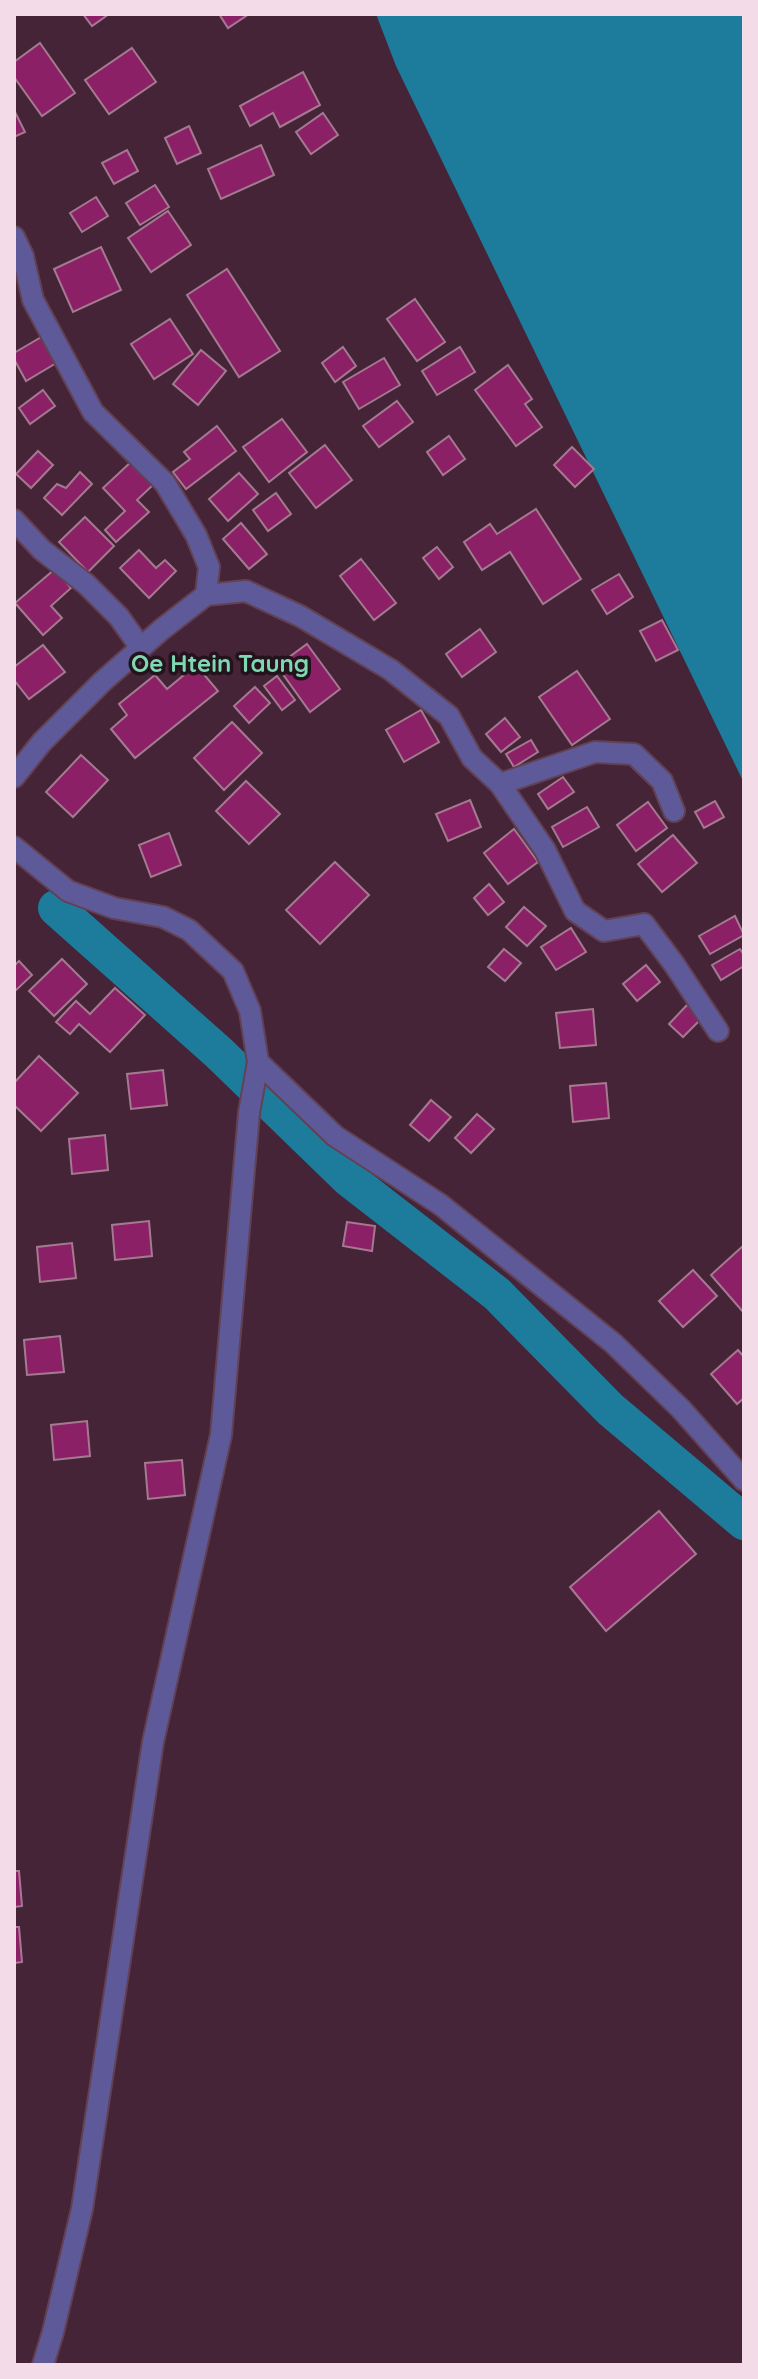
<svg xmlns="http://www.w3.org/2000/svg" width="758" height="2379" font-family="Quicksand,sans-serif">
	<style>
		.water { fill: #1d7c9b }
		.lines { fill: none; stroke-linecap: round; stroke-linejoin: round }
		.canal { stroke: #1d7c9b; stroke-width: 36 }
		.building { fill: #8c2066; stroke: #a37a90; stroke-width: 2 }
		.street-casing { stroke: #624154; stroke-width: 24 }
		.street { stroke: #5e5a99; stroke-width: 20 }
		.labels { text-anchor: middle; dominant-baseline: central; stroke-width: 7; stroke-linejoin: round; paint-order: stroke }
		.quarter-label { font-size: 24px; font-weight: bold; fill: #7fd7b3; stroke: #23131c }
	</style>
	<rect width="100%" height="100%" fill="#462438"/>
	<path class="water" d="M376 14H744V783L396 66Z"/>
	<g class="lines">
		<path class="canal" d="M56 908 219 1053 349 1179 497 1294 610 1409 744 1522"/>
	</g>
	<g class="building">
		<path d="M83 14H109L92 26Z"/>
		<path d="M219 14H249L228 28Z"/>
		<path d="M40 43 75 93 42 116 14 77V62Z"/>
		<path d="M132 48 156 82 109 114 85 80Z"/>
		<path d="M303 72 320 105 280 127 273 113 250 126 240 106Z"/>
		<path d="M14 110 25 132 14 137Z"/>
		<path d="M323 113 338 135 311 154 296 132Z"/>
		<path d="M189 126 201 153 177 164 165 138Z"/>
		<path d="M261 145 274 175 221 199 208 169Z"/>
		<path d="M127 150 138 171 114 184 102 163Z"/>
		<path d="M155 185 169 207 140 225 126 203Z"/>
		<path d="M96 197 108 216 82 232 70 213Z"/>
		<path d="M168 211 191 245 151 272 128 238Z"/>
		<path d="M101 247 121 290 73 312 54 269Z"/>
		<path d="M227 269 280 351 239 377 187 295Z"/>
		<path d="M415 299 445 342 417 361 387 319Z"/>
		<path d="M170 319 193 354 154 379 131 344Z"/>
		<path d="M43 336 58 362 26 381 14 359V353Z"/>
		<path d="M343 347 356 366 335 382 322 363Z"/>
		<path d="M460 347 475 372 437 395 422 371Z"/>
		<path d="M201 350 226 371 198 405 173 384Z"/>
		<path d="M384 358 400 385 359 409 343 382Z"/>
		<path d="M508 365 532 399 525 404 542 427 516 446 475 390Z"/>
		<path d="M43 390 55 406 30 424 19 408Z"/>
		<path d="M397 401 413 422 379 447 363 426Z"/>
		<path d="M282 419 307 452 269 482 243 447Z"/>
		<path d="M217 426 236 451 186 489 173 472 190 459 184 452Z"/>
		<path d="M449 436 465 459 443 475 427 452Z"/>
		<path d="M325 445 352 480 316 508 289 473Z"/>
		<path d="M572 447 594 469 575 487 554 465Z"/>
		<path d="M38 451 53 465 31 488 16 474Z"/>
		<path d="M132 461 153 485 137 500 149 512 116 542 105 530 125 511 103 488Z"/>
		<path d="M80 472 92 484 62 515 44 498 57 484 66 488Z"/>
		<path d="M239 473 258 494 228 521 209 499Z"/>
		<path d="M276 493 291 514 268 531 253 510Z"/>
		<path d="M536 509 581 579 543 604 510 552 482 570 464 542 490 524 497 534Z"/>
		<path d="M85 517 114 546 88 572 59 542Z"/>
		<path d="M241 523 267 554 249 569 223 539Z"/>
		<path d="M437 547 453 567 439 579 423 558Z"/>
		<path d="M139 550 156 568 165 560 176 571 149 598 120 568Z"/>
		<path d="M361 559 396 603 374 620 340 576Z"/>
		<path d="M55 569 71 588 51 606 62 618 43 635 15 603Z"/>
		<path d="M619 574 633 597 607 614 592 590Z"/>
		<path d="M662 620 678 650 656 661 640 631Z"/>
		<path d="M480 629 496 652 462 677 446 654Z"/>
		<path d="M307 644 340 689 310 712 277 666Z"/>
		<path d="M43 645 65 672 29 699 14 680V667Z"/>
		<path d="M196 665 218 691 135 758 111 729 127 715 119 704 155 675 167 689Z"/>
		<path d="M577 671 610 719 572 745 539 697Z"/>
		<path d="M277 676 295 700 282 710 264 686Z"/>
		<path d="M255 687 270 703 249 723 234 706Z"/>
		<path d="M421 710 439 742 404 762 386 730Z"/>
		<path d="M505 718 520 737 501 752 486 734Z"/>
		<path d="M232 722 262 753 224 790 194 758Z"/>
		<path d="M531 740 538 752 514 767 506 754Z"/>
		<path d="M81 755 108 780 73 817 46 792Z"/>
		<path d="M563 777 574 792 548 809 538 794Z"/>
		<path d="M246 781 280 814 249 844 216 811Z"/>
		<path d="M470 800 481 827 448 841 436 814Z"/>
		<path d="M715 801 724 817 704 828 695 812Z"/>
		<path d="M648 802 667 828 636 851 617 825Z"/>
		<path d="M587 807 599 827 563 847 552 827Z"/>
		<path d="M514 829 538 862 508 884 484 853Z"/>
		<path d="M169 833 181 865 151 877 139 845Z"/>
		<path d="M673 835 697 863 662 892 638 864Z"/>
		<path d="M335 862 369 895 320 944 286 910Z"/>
		<path d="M489 884 504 902 488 915 474 898Z"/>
		<path d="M524 907 546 926 527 946 506 927Z"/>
		<path d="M735 916 744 935 710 954 699 936Z"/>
		<path d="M571 928 586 952 556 970 541 947Z"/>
		<path d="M504 949 521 963 505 981 488 967Z"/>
		<path d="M740 949 744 955V966L721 980 712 965Z"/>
		<path d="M62 959 87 984 54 1016 29 991Z"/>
		<path d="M19 961 32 975 14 992V966Z"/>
		<path d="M646 965 660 982 637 1001 623 984Z"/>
		<path d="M115 988 145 1015 110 1052 79 1024 70 1034 56 1022 76 1001 90 1014Z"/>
		<path d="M687 1005 702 1018 683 1037 669 1024Z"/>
		<path d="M593 1009 596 1045 560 1048 556 1013Z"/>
		<path d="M39 1056 78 1093 41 1131 14 1105V1083Z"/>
		<path d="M163 1070 167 1105 131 1109 127 1074Z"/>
		<path d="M606 1083 609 1118 573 1122 570 1086Z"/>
		<path d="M431 1100 451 1117 429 1141 410 1125Z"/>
		<path d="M477 1114 494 1129 471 1153 455 1138Z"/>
		<path d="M105 1135 108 1170 72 1174 69 1139Z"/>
		<path d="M149 1221 152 1256 115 1260 112 1225Z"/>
		<path d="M347 1222 375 1226 372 1251 343 1246Z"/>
		<path d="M72 1243 76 1278 40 1282 37 1247Z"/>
		<path d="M744 1245V1313L711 1275Z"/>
		<path d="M693 1270 717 1296 683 1327 659 1301Z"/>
		<path d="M60 1336 64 1372 27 1375 24 1340Z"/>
		<path d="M738 1350 744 1357V1398L737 1404 711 1374Z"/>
		<path d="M87 1421 90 1456 54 1460 51 1425Z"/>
		<path d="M182 1460 185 1495 148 1499 145 1463Z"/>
		<path d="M659 1511 696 1554 606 1631 570 1587Z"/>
		<path d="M14 1871H19L22 1906 14 1907Z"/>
		<path d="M14 1927H19L22 1962 14 1963Z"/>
	</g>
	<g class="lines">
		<defs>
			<g id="street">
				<path d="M14 237 23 256 33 300 93 412 165 483 196 535 209 567 206 595"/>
				<path d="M14 520 42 550 86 584 119 617 141 648"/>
				<path d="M14 777 42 742 102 682 161 630 206 595 246 591 300 616 391 670 449 716 472 758 500 784 545 850 575 911 604 931 644 924 674 964 718 1031"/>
				<path d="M500 784 595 752 634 754 662 781 674 811"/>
				<path d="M14 847 68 891 114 908 163 917 189 930 233 971 250 1011 258 1062 335 1136 441 1205 613 1343 681 1409 744 1480"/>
				<path d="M43 2365 53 2332 82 2209 153 1742 221 1435 249 1113 258 1062"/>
			</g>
		</defs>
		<use href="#street" class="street-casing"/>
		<use href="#street" class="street"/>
	</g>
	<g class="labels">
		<g class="quarter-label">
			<text x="220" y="663">Oe Htein Taung</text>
		</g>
	</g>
	<rect width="758" height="2379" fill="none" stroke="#f3dce8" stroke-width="32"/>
</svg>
